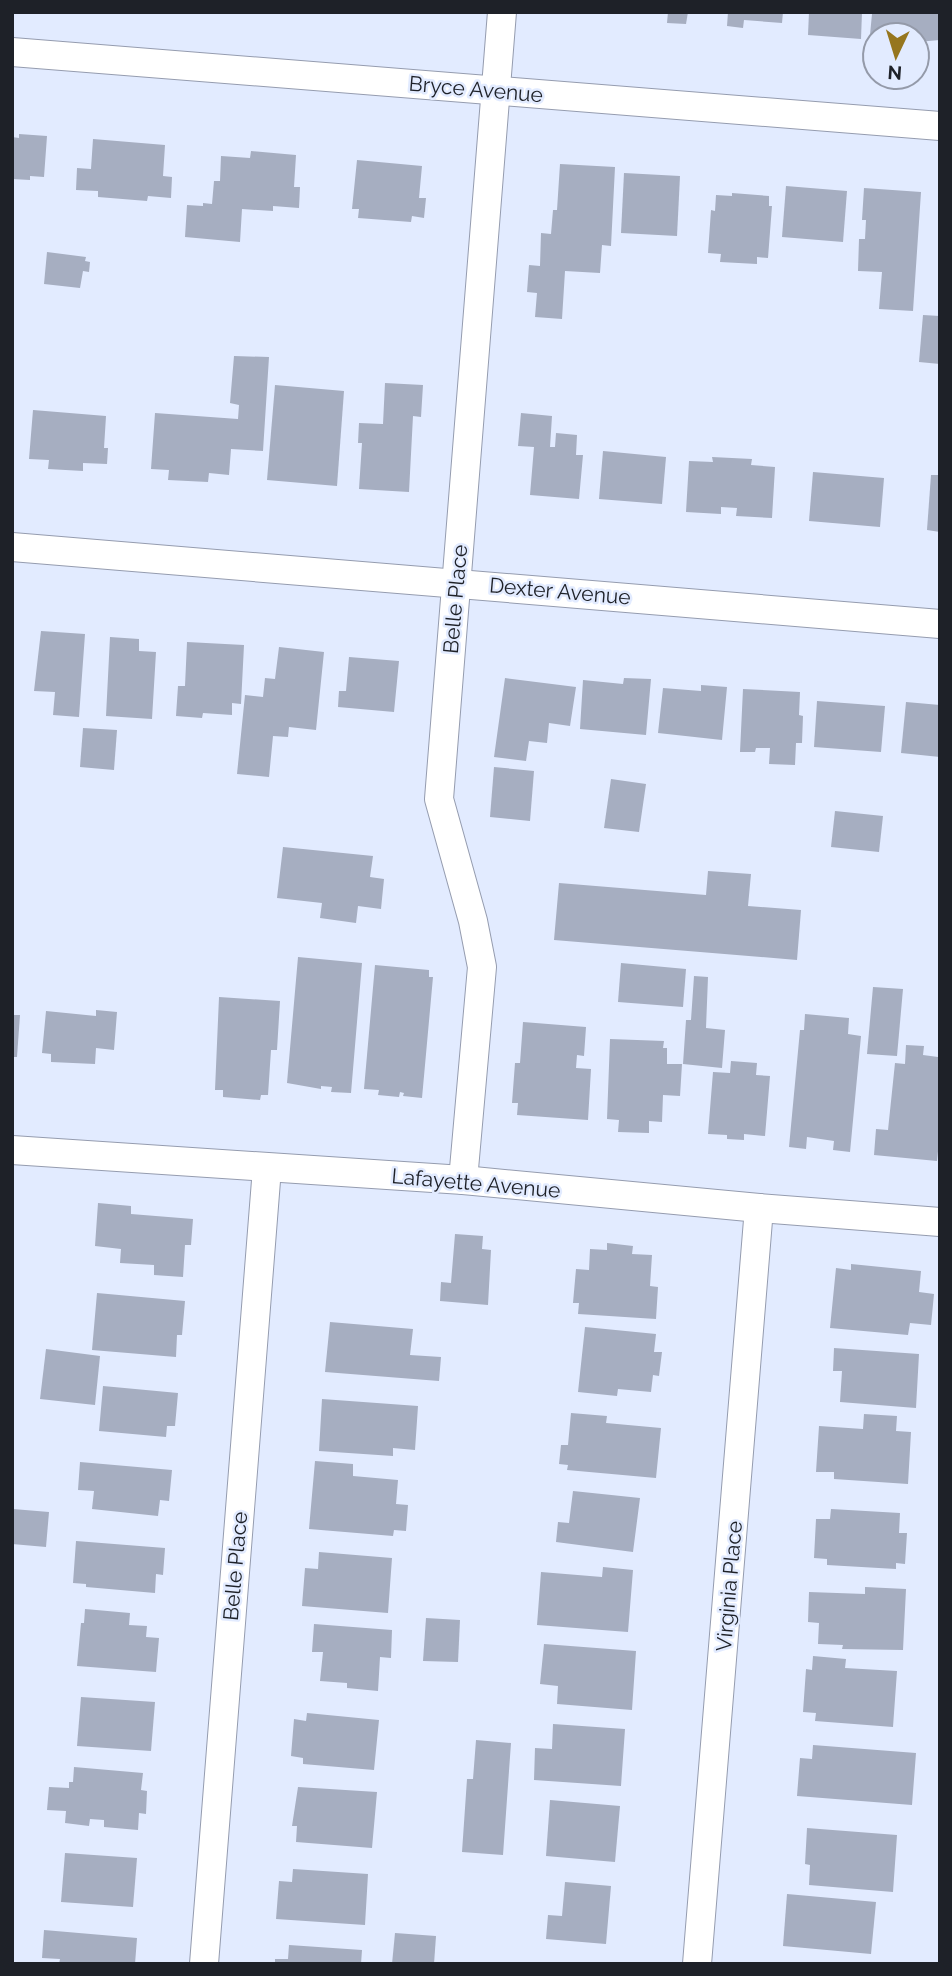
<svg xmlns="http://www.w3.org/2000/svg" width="952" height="1976" font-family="Raleway,sans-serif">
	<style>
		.building { fill: #a6aec1 }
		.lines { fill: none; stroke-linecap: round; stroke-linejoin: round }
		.street-casing { stroke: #959caf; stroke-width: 30 }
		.street { stroke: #fff; stroke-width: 28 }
		.labels { text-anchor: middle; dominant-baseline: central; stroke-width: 5; stroke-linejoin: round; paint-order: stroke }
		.street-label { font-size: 21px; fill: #1e2128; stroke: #e2ebff }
	</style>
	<rect width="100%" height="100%" fill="#e2ebff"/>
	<g class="building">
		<path d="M668 12H688L686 24 667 23Z"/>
		<path d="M728 12H783L782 23 744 20 743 28 727 26Z"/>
		<path d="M809 12H862L861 39 808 35Z"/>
		<path d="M879 12H940V40L917 42V35H870L872 14H879Z"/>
		<path d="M19 134 47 136 44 177 30 176V180L12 179V137L19 138Z"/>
		<path d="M93 139 165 145 163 176 172 177 171 198 148 196 147 201 98 197V191L76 190 77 168 91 169Z"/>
		<path d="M251 151 296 155 294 187H300L299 208 273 206V211L242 209 240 242 185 237 187 205 203 206V203L212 204 214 181H220L221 156 250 158Z"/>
		<path d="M357 160 422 166 419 198H426L424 218 412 216 411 222 358 218 359 209H352Z"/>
		<path d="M560 164 615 167 611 246 602 245 600 273 565 271 562 319 535 317 537 293 527 292 529 265 540 266 541 233 551 234 553 210H557Z"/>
		<path d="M624 173 680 176 677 236 621 233Z"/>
		<path d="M786 186 847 191 843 242 782 237Z"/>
		<path d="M864 188 921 192 913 311 879 309 882 272 858 271 859 239H865L866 220H862Z"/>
		<path d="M732 193 769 196V206H772L768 258 757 257V264L720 262 721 254 708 253 711 210 715 211 716 195 732 196Z"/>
		<path d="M47 252 86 257 85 261 90 262 89 272 83 271 80 288 44 284Z"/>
		<path d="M923 315 940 316V364L919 362Z"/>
		<path d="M234 356 269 357 263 451 231 449 229 475 209 473 208 482 168 480 169 470 151 469 155 413 238 419 239 405 230 403Z"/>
		<path d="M385 383 423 385 421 417 413 416 409 492 359 489 362 443H358L359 423 383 424Z"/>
		<path d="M275 385 344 391 337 486 267 480Z"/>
		<path d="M33 410 106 416 104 448H108L107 464 83 463V471L48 469 49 460 29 459Z"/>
		<path d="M521 413 552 416 550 447H555L556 433 577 435 576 455H583L579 499 530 495 534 447 518 446Z"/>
		<path d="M603 451 666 457 662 504 599 499Z"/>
		<path d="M712 457 752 459 751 465 775 467 772 518 736 516 737 508 721 507V514L686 512 689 461 713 462Z"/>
		<path d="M813 472 884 478 880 527 809 521Z"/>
		<path d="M931 475H940V532L927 530Z"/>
		<path d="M41 631 85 634 79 717 53 715 55 692 34 691Z"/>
		<path d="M110 637 139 639V651L156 652 152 719 106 716Z"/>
		<path d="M187 642 244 645 241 704 232 703V715L203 713 202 718 176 716 178 686H185Z"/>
		<path d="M279 647 324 652 316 730 289 727 288 737 273 736 269 777 237 774 245 695 263 697 265 678 275 679Z"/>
		<path d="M349 657 399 661 394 712 338 707 339 691H346Z"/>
		<path d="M505 678 576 687 570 726 549 723 547 743 529 741 526 761 494 757Z"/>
		<path d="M624 678 651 679 646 735 580 729 583 680 623 684Z"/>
		<path d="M701 685 727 687 722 740 658 733 663 688 701 691Z"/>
		<path d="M743 689 800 692 799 715 803 716 802 743H796L795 765 769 764 770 748H756L755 752H740Z"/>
		<path d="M817 701 885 706 881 752 814 747Z"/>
		<path d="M906 702 940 705V757L901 753Z"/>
		<path d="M83 728 117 730 114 770 80 767Z"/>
		<path d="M494 767 534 771 530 821 490 817Z"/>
		<path d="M611 779 646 784 639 832 604 828Z"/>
		<path d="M835 811 883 816 879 852 831 847Z"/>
		<path d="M283 847 373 856 370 877 384 879 381 909 358 906 356 923 320 918 322 903 277 898Z"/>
		<path d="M708 871 751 874 748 906 801 910 797 960 554 940 559 883 706 895Z"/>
		<path d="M298 957 362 963 351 1093 331 1092 332 1087 321 1086V1089L287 1083Z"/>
		<path d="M621 963 686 969 683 1007 618 1002Z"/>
		<path d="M375 965 429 970V977H433L422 1098 403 1096 404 1093 400 1092 399 1097 378 1095 379 1090 364 1089Z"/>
		<path d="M694 976 708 977 706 1028 725 1030 722 1068 683 1064 686 1020H691Z"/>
		<path d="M873 987 903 989 897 1056 867 1054Z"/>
		<path d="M219 997 280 1001 277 1050H271L268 1095H261L260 1100 223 1097V1090H215Z"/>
		<path d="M96 1010 117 1012 114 1050 96 1048 95 1064 51 1062V1054L42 1053 46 1011 96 1016Z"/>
		<path d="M805 1014 849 1018 848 1034 861 1036 850 1152 833 1150 834 1141 807 1137 806 1149 789 1147 800 1030H804Z"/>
		<path d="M12 1015H20L17 1057H12Z"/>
		<path d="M523 1022 586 1027 584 1056 577 1055 576 1068 591 1069 588 1120 517 1115 518 1103H512L515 1063H520Z"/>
		<path d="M610 1039 664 1041 663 1048H667V1064H682L680 1096 663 1095 662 1122 649 1121V1133L618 1132 619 1120 607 1119Z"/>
		<path d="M906 1045 924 1046 923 1055 938 1057 940 1132 937 1161 874 1155 876 1129 888 1130 895 1063 905 1064Z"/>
		<path d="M731 1061 757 1063 756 1075 770 1076 765 1136 744 1134V1140L727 1139V1135L708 1134 713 1072 730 1073Z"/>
		<path d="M98 1203 131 1206V1214L193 1219 191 1245H185L183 1277 154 1275V1265L120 1263 121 1249 95 1246Z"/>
		<path d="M455 1234 483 1236 482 1249 491 1250 488 1305 440 1301 441 1282 451 1283Z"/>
		<path d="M607 1243 633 1246 632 1254 652 1255 650 1286 658 1287 656 1319 578 1314 579 1303H573L576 1269 589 1270 590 1249 607 1250Z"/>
		<path d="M851 1264 921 1271 919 1292 934 1294 931 1325 910 1323 908 1335 830 1328 836 1268 851 1270Z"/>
		<path d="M97 1293 185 1301 182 1335H177L176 1357 92 1350Z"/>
		<path d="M330 1322 413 1329 410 1355 441 1357 439 1381 325 1372Z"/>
		<path d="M585 1327 656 1334 654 1352H662L659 1376 653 1375 651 1392 618 1389 617 1396 578 1392Z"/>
		<path d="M834 1348 919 1354 916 1408 840 1402 842 1371H833Z"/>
		<path d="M46 1349 100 1356 95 1405 40 1399Z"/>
		<path d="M103 1386 178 1393 175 1426H167L166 1437 99 1431Z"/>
		<path d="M322 1399 418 1406 415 1450 393 1448V1456L319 1451Z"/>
		<path d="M571 1413 607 1416 606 1423 661 1428 656 1478 567 1470 568 1465 559 1464 561 1445H568Z"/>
		<path d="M864 1414 897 1416 896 1431 911 1432 908 1484 834 1479V1472H816L819 1426 863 1429Z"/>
		<path d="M315 1461 353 1464V1476L398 1480 396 1504 408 1505 406 1531 394 1530 393 1536 309 1529Z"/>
		<path d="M80 1462 172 1470 169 1501 160 1500 158 1516 92 1509 94 1491 78 1490Z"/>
		<path d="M573 1491 640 1498 633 1552 556 1542 558 1522 569 1523Z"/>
		<path d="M13 1509 49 1512 46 1547 12 1544Z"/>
		<path d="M831 1509 900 1513 899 1533H907L905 1564 896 1563V1569L827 1565V1559L814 1558 816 1519H830Z"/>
		<path d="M76 1541 165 1548 163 1575 156 1574 155 1593 86 1587V1584L73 1583Z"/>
		<path d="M319 1552 392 1558 388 1613 302 1606 305 1568 318 1569Z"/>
		<path d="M603 1567 633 1570 628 1632 537 1625 541 1572 602 1577Z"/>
		<path d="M865 1587 906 1589 903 1650 842 1649 843 1645 818 1644 819 1623 808 1622 809 1592 865 1594Z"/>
		<path d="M85 1609 130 1613 129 1625 147 1626 146 1637 159 1638 156 1672 77 1666 81 1623H84Z"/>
		<path d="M426 1618 460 1620 458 1662 423 1661Z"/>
		<path d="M314 1624 392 1630 391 1658 380 1657 378 1691 347 1688V1683L320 1681 323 1652H312Z"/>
		<path d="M544 1644 636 1651 632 1710 557 1704 558 1686 540 1684Z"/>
		<path d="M813 1656 846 1659 845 1668 897 1671 893 1727 815 1721 816 1713 803 1712 806 1669 812 1670Z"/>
		<path d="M81 1697 155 1702 151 1751 77 1746Z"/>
		<path d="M307 1713 379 1720 374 1770 303 1764V1758L291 1756 294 1719 306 1721Z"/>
		<path d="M553 1724 625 1729 621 1786 534 1780 535 1748 552 1749Z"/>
		<path d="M476 1740 511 1743 503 1855 462 1852 467 1779H473Z"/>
		<path d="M813 1745 916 1753 912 1805 797 1796 800 1758 812 1759Z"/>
		<path d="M74 1767 143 1773 141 1790 147 1791 146 1814 139 1813 138 1830 104 1827V1820L90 1819 89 1826 65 1823 66 1811 47 1810 49 1787 69 1788V1782H73Z"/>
		<path d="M298 1787 377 1792 372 1848 296 1842 297 1826H292Z"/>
		<path d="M550 1800 620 1806 615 1862 546 1856Z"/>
		<path d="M807 1828 897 1835 893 1892 809 1885 810 1865 805 1864Z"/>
		<path d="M65 1853 137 1858 133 1907 61 1902Z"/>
		<path d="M293 1869 368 1874 365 1925 276 1919 279 1881 292 1882Z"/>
		<path d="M565 1882 611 1886 606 1944 546 1939 548 1915 562 1916Z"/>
		<path d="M787 1894 876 1902 871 1954 783 1946Z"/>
		<path d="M44 1930 137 1938 135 1964H59L60 1959 42 1958Z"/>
		<path d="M395 1933 436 1936 434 1964H392Z"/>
		<path d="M289 1945 362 1950 361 1964H275V1959H288Z"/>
	</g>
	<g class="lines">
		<defs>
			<g id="street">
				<path d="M12 52 940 126"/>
				<path d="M12 547 940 624"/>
				<path d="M12 1150 463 1180 759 1208 940 1222"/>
				<path d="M463 1180 482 967 473 921 439 799 502 12"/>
				<path d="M204 1964 267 1168"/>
				<path d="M697 1964 759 1208"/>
			</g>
		</defs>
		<use href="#street" class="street-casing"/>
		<use href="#street" class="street"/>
	</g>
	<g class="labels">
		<g class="street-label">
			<text transform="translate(476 89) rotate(5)">Bryce Avenue</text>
			<text transform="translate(560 591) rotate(5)">Dexter Avenue</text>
			<text transform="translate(455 599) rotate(-85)">Belle Place</text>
			<text transform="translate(476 1183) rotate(5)">Lafayette Avenue</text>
			<text transform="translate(235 1566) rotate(-85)">Belle Place</text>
			<text transform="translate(729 1586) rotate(-85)">Virginia Place</text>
		</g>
	</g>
	<rect width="952" height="1976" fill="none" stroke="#1e2128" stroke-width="28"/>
	<g transform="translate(896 56) rotate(184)"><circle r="33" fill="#e2ebff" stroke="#949aa9" stroke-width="2"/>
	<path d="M0-5L12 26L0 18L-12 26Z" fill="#96761e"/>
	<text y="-10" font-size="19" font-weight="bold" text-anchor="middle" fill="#1e2128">N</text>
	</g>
</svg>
